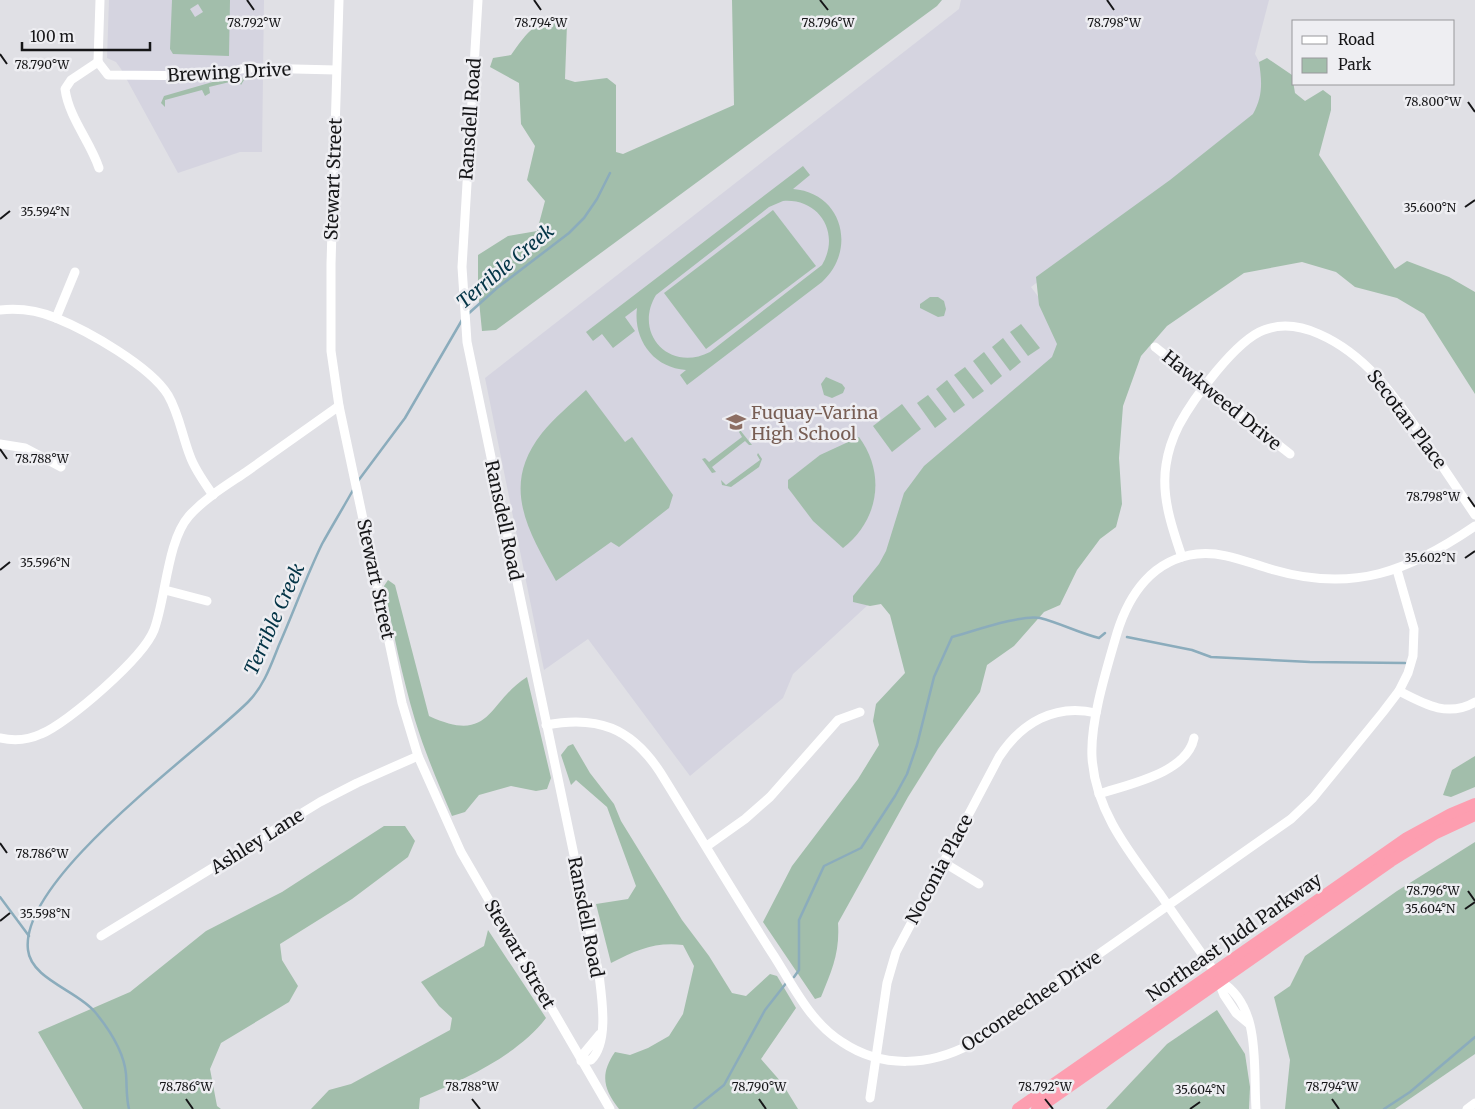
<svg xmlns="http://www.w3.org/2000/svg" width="1475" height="1109" font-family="Merriweather,serif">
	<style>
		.built { fill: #d5d4e0 }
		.green { fill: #a2beab; fill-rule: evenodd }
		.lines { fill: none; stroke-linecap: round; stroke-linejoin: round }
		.stream { stroke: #8bacbc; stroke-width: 2.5 }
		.minor { stroke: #fff; stroke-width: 9 }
		.highway { stroke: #fd9eb0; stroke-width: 12 }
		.ticks { fill: none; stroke: #161618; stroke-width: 2 }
		.labels { text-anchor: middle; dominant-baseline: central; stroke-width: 5; stroke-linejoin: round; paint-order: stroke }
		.street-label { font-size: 18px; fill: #161618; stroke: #eeeef2 }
		.education-label { font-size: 18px; fill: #785e54; stroke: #eeeef2; text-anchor: start }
		.water-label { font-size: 19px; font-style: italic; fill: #033446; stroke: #eeeef2 }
		.ticks-label { font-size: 12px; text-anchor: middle; fill: #161618; stroke: #eeeef2; stroke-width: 5; stroke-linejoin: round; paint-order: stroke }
	</style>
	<rect width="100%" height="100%" fill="#e0e0e5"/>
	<g class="built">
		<path d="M109 0H264L262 152H240L178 173 121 69 116 62 107 58Z"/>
		<path d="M961 0H1269L1255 54 1279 100 1031 287 1074 344 882 592 793 674 783 698 690 776 588 639 544 670 485 378 959 9Z"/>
	</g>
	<g class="green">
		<path d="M172 0H230L229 56 173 54 170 49ZM198 4 203 12 195 17 190 9Z"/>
		<path d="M732 0H942L937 6 496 330 482 331 478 291V255L508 236 537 231 545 201 527 180 535 146 521 124 519 83 490 67 493 58 511 55C528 32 535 17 567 24L565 79 575 82 607 78 616 85V152L623 154 734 105Z"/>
		<path d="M1267 58 1292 75 1295 93 1305 101 1323 90 1331 96V110L1319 155 1395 269 1407 261 1449 277 1475 292V394L1424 314 1397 298 1355 287 1336 272 1302 262 1244 273 1167 326 1141 356 1123 406 1119 458 1122 504 1116 527 1100 539 1077 570 1060 605 1044 612 1014 646 987 665 980 692 938 749 908 797 838 923C840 952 832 970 821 997L815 999 763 922 792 866 858 779 879 745 873 721 876 704 905 673 890 615 881 604 870 606 853 602V596L879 564 886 551 904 493 924 466 1052 357 1057 344 1039 305 1036 277 1170 180 1253 114C1263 96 1262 82 1259 62Z"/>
		<path d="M237 75 242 77 244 80 241 85 238 80 209 87 210 93 205 96 202 90 165 100V107L161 103 164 96Z"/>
		<path d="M803 166 810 175 793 189C843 193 857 250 822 282L687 385 680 375 686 370C653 368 633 339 637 308L625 317 635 331 613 348 602 334 593 341 586 332ZM783 201C819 198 841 233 822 265L710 352C669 373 633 333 656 295L769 207Z"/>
		<path d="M773 210 816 266 706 349 664 293Z"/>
		<path d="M930 297H938L944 301 946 309 944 316 938 317 920 308V304Z"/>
		<path d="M1021 324 1040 348 1028 356 1010 332Z"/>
		<path d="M1003 338 1021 362 1010 371 992 347Z"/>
		<path d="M984 352 1002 376 991 385 973 361Z"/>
		<path d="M965 367 984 391 973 399 954 375Z"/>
		<path d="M826 377 842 384 845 388 843 393 832 398 824 395 821 384Z"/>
		<path d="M947 380 965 405 954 413 936 389Z"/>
		<path d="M586 390 625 442 632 437 673 495 669 508 619 547 611 542 556 581C528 530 500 486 542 433 554 418 571 404 586 390Z"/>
		<path d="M928 395 947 419 935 428 917 403Z"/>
		<path d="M902 404 921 429 892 452 873 426Z"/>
		<path d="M740 430 752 445H749L745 441 712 467 716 472 712 473 702 459 705 458 709 462 742 437 739 432Z"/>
		<path d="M859 437C886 474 879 520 843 548L813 521 788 488V480L820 455Z"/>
		<path d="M758 453 762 459 759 467 731 487 722 485 721 480 726 485 760 460 757 455Z"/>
		<path d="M388 580 395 585 429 716C492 745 487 702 527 677L551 778 547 789 536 791 511 786 479 795 465 812 452 816C439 785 425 753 415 720 402 676 393 631 384 586Z"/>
		<path d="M573 744 590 773 614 804 621 821 682 920 709 956 732 993 746 996 770 974 777 976 796 1008 761 1059 782 1083 798 1109H619C603 1088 600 1074 615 1052L630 1055 648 1048 669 1036 683 1014 694 966 683 945C654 942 637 950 611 963L596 904 628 899 636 886 607 807 576 780 571 785 561 755 568 746Z"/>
		<path d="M1475 756V787L1451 797 1443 795 1452 770Z"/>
		<path d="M384 826H405L415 841 408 857 352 899 280 944 282 960 298 986 289 1002 221 1043 210 1069 217 1106 221 1109H83L38 1032 130 992 206 931 282 892Z"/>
		<path d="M1475 842V1054L1395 1109H1285L1290 1060 1274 997 1290 986 1305 956 1397 891Z"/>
		<path d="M488 930 546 1018C517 1056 463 1080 420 1098L419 1109H311L329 1090 351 1084 450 1030 452 1018 439 1006 421 982 484 946Z"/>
		<path d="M1217 1010 1245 1054 1250 1087 1249 1109H1106L1167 1044Z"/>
	</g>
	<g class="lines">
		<g class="stream">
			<path d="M468 314 497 288 569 233 584 218 597 199 610 173"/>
			<path d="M358 481 405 418 462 320"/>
			<path d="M1127 637 1192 650 1211 657 1310 662 1405 663"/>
			<path d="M0 897 29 936"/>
			<path d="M794 977 799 970V920L824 866 861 848 895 796 907 774 917 745 934 677 952 637C971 632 1022 614 1040 618 1060 623 1079 633 1099 638L1105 633"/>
			<path d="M129 1109C126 1097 127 1086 126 1074 124 1052 109 1029 95 1012 78 991 31 979 28 950 19 878 199 751 248 702 264 686 271 665 279 645 294 611 306 577 322 544 332 526 343 508 353 490"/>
			<path d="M694 1109 724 1085 765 1010 787 982"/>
			<path d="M1384 1109 1410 1092 1475 1037"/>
		</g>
		<g class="minor">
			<path d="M339 0 331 264V351L339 406 402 703 418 756 461 852 610 1109"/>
			<path d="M478 0 462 267 467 342 599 975C602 999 609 1043 591 1060L581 1061 585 1052 600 1034"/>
			<path d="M98 62 108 75 219 76 241 69 252 68 336 70"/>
			<path d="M98 62 71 80 65 89C69 118 90 141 99 168"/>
			<path d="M98 62 100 0"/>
			<path d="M0 310C18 308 39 311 56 318 88 331 150 366 168 395 179 414 182 435 190 456 195 470 204 482 213 495"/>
			<path d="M56 318 75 272"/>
			<path d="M1155 347 1290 454"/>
			<path d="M0 444 25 448 61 467"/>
			<path d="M1182 557C1172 528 1161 496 1166 465 1168 451 1173 437 1179 425 1193 399 1236 340 1264 330 1282 323 1301 326 1319 334 1367 355 1395 397 1424 439 1441 464 1458 490 1475 515"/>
			<path d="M165 590 207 601"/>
			<path d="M1399 691C1424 704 1448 718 1475 702"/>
			<path d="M546 725C598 715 631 728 660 772 698 833 735 896 774 956 793 986 811 1023 842 1042 882 1069 930 1066 971 1044L1291 819 1313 798 1383 712 1399 691 1408 673 1413 656 1414 629 1397 570"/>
			<path d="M0 738C14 741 28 740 41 734 68 723 143 658 154 630 166 598 167 541 189 516 205 498 227 485 246 472 277 450 308 428 339 406"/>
			<path d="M1099 794C1129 784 1187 773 1194 738"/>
			<path d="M707 846 745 819 770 797 838 720 860 712"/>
			<path d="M943 862 979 884"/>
			<path d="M101 936 320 802 357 783 418 756"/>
			<path d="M1220 981C1262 1006 1253 1067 1256 1109"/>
			<path d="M1248 1023 1236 1013 1224 995 1215 972C1196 946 1178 920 1160 894 1130 853 1095 811 1092 757 1090 721 1107 668 1117 633 1129 594 1153 559 1197 554 1224 551 1248 563 1274 570 1354 593 1409 571 1475 526"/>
			<path d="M870 1098 887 983 896 952 999 757C1021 723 1055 703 1096 713"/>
			<path d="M1467 1109 1475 1103"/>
		</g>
		<g class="highway">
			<path d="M1018 1109 1407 838 1451 814 1475 804"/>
			<path d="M1037 1109 1391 861 1436 833 1475 815"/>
		</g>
	</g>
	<path class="ticks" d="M247 0 254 10M534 0 541 10M820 0 828 10M1107 0 1114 10M0 54 7 64M1468 102 1475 112M1465 207 1475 200M0 219 10 211M0 449 7 459M1468 497 1475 507M1465 558 1475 551M0 570 10 562M0 843 7 853M1468 891 1475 901M1465 909 1475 902M0 921 10 913M186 1099 193 1109M472 1099 480 1109M759 1099 766 1109M1045 1099 1053 1109M1332 1099 1339 1109M1190 1109 1200 1102"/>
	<defs>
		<symbol id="school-bare" viewBox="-9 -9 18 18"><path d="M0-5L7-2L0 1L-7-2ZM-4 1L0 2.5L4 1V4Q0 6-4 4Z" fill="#8d6e63" stroke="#eeeef2" stroke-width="2.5" paint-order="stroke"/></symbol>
	</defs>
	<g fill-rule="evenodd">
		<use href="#school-bare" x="722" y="408" width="28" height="28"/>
	</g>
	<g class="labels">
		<g class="street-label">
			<text transform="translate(229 72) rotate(-3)">Brewing Drive</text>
			<text transform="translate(470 119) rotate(-86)">Ransdell Road</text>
			<text transform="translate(333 179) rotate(-88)">Stewart Street</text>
			<text transform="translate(1222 400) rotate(39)">Hawkweed Drive</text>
			<text transform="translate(1407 419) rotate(53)">Secotan Place</text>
			<text transform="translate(504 520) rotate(78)">Ransdell Road</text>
			<text transform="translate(376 579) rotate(78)">Stewart Street</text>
			<text transform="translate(257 841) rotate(-32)">Ashley Lane</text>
			<text transform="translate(939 869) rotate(-62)">Noconia Place</text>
			<text transform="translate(586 917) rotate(79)">Ransdell Road</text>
			<text transform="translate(1234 937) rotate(-35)">Northeast Judd Parkway</text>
			<text transform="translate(520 954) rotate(60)">Stewart Street</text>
			<text transform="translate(1031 1001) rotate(-34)">Occoneechee Drive</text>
		</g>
		<g class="education-label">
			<text x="751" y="412">Fuquay-Varina<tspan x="751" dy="21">High School</tspan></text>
		</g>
		<g class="water-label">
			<text transform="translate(505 266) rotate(-40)">Terrible Creek</text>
			<text transform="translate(274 619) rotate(-66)">Terrible Creek</text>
		</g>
	</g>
	<g class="ticks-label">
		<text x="254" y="27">78.792°W</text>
		<text x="541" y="27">78.794°W</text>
		<text x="828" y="27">78.796°W</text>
		<text x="1114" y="27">78.798°W</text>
		<text x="42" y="69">78.790°W</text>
		<text x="1433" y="106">78.800°W</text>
		<text x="1430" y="212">35.600°N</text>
		<text x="45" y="216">35.594°N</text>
		<text x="42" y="463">78.788°W</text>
		<text x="1433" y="501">78.798°W</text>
		<text x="1430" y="562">35.602°N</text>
		<text x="45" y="567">35.596°N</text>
		<text x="42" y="858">78.786°W</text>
		<text x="1433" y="895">78.796°W</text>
		<text x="1430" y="913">35.604°N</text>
		<text x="45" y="918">35.598°N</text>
		<text x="186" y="1091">78.786°W</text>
		<text x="472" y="1091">78.788°W</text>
		<text x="759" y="1091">78.790°W</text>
		<text x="1045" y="1091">78.792°W</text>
		<text x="1332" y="1091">78.794°W</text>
		<text x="1200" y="1094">35.604°N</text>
	</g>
	<rect x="1292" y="20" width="162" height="65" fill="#eeeef2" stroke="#98989b"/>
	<rect x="1302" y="36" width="25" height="8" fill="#ffffff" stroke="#98989b"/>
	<text x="1338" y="45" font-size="15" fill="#161618">Road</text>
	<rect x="1302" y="58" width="25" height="15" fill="#a2beab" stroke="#98989b"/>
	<text x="1338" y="70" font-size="15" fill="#161618">Park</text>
	<path d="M22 42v8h128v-8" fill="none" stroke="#161618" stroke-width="2.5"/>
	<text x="30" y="42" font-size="15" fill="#161618" stroke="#eeeef2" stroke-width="4" paint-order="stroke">100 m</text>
</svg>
